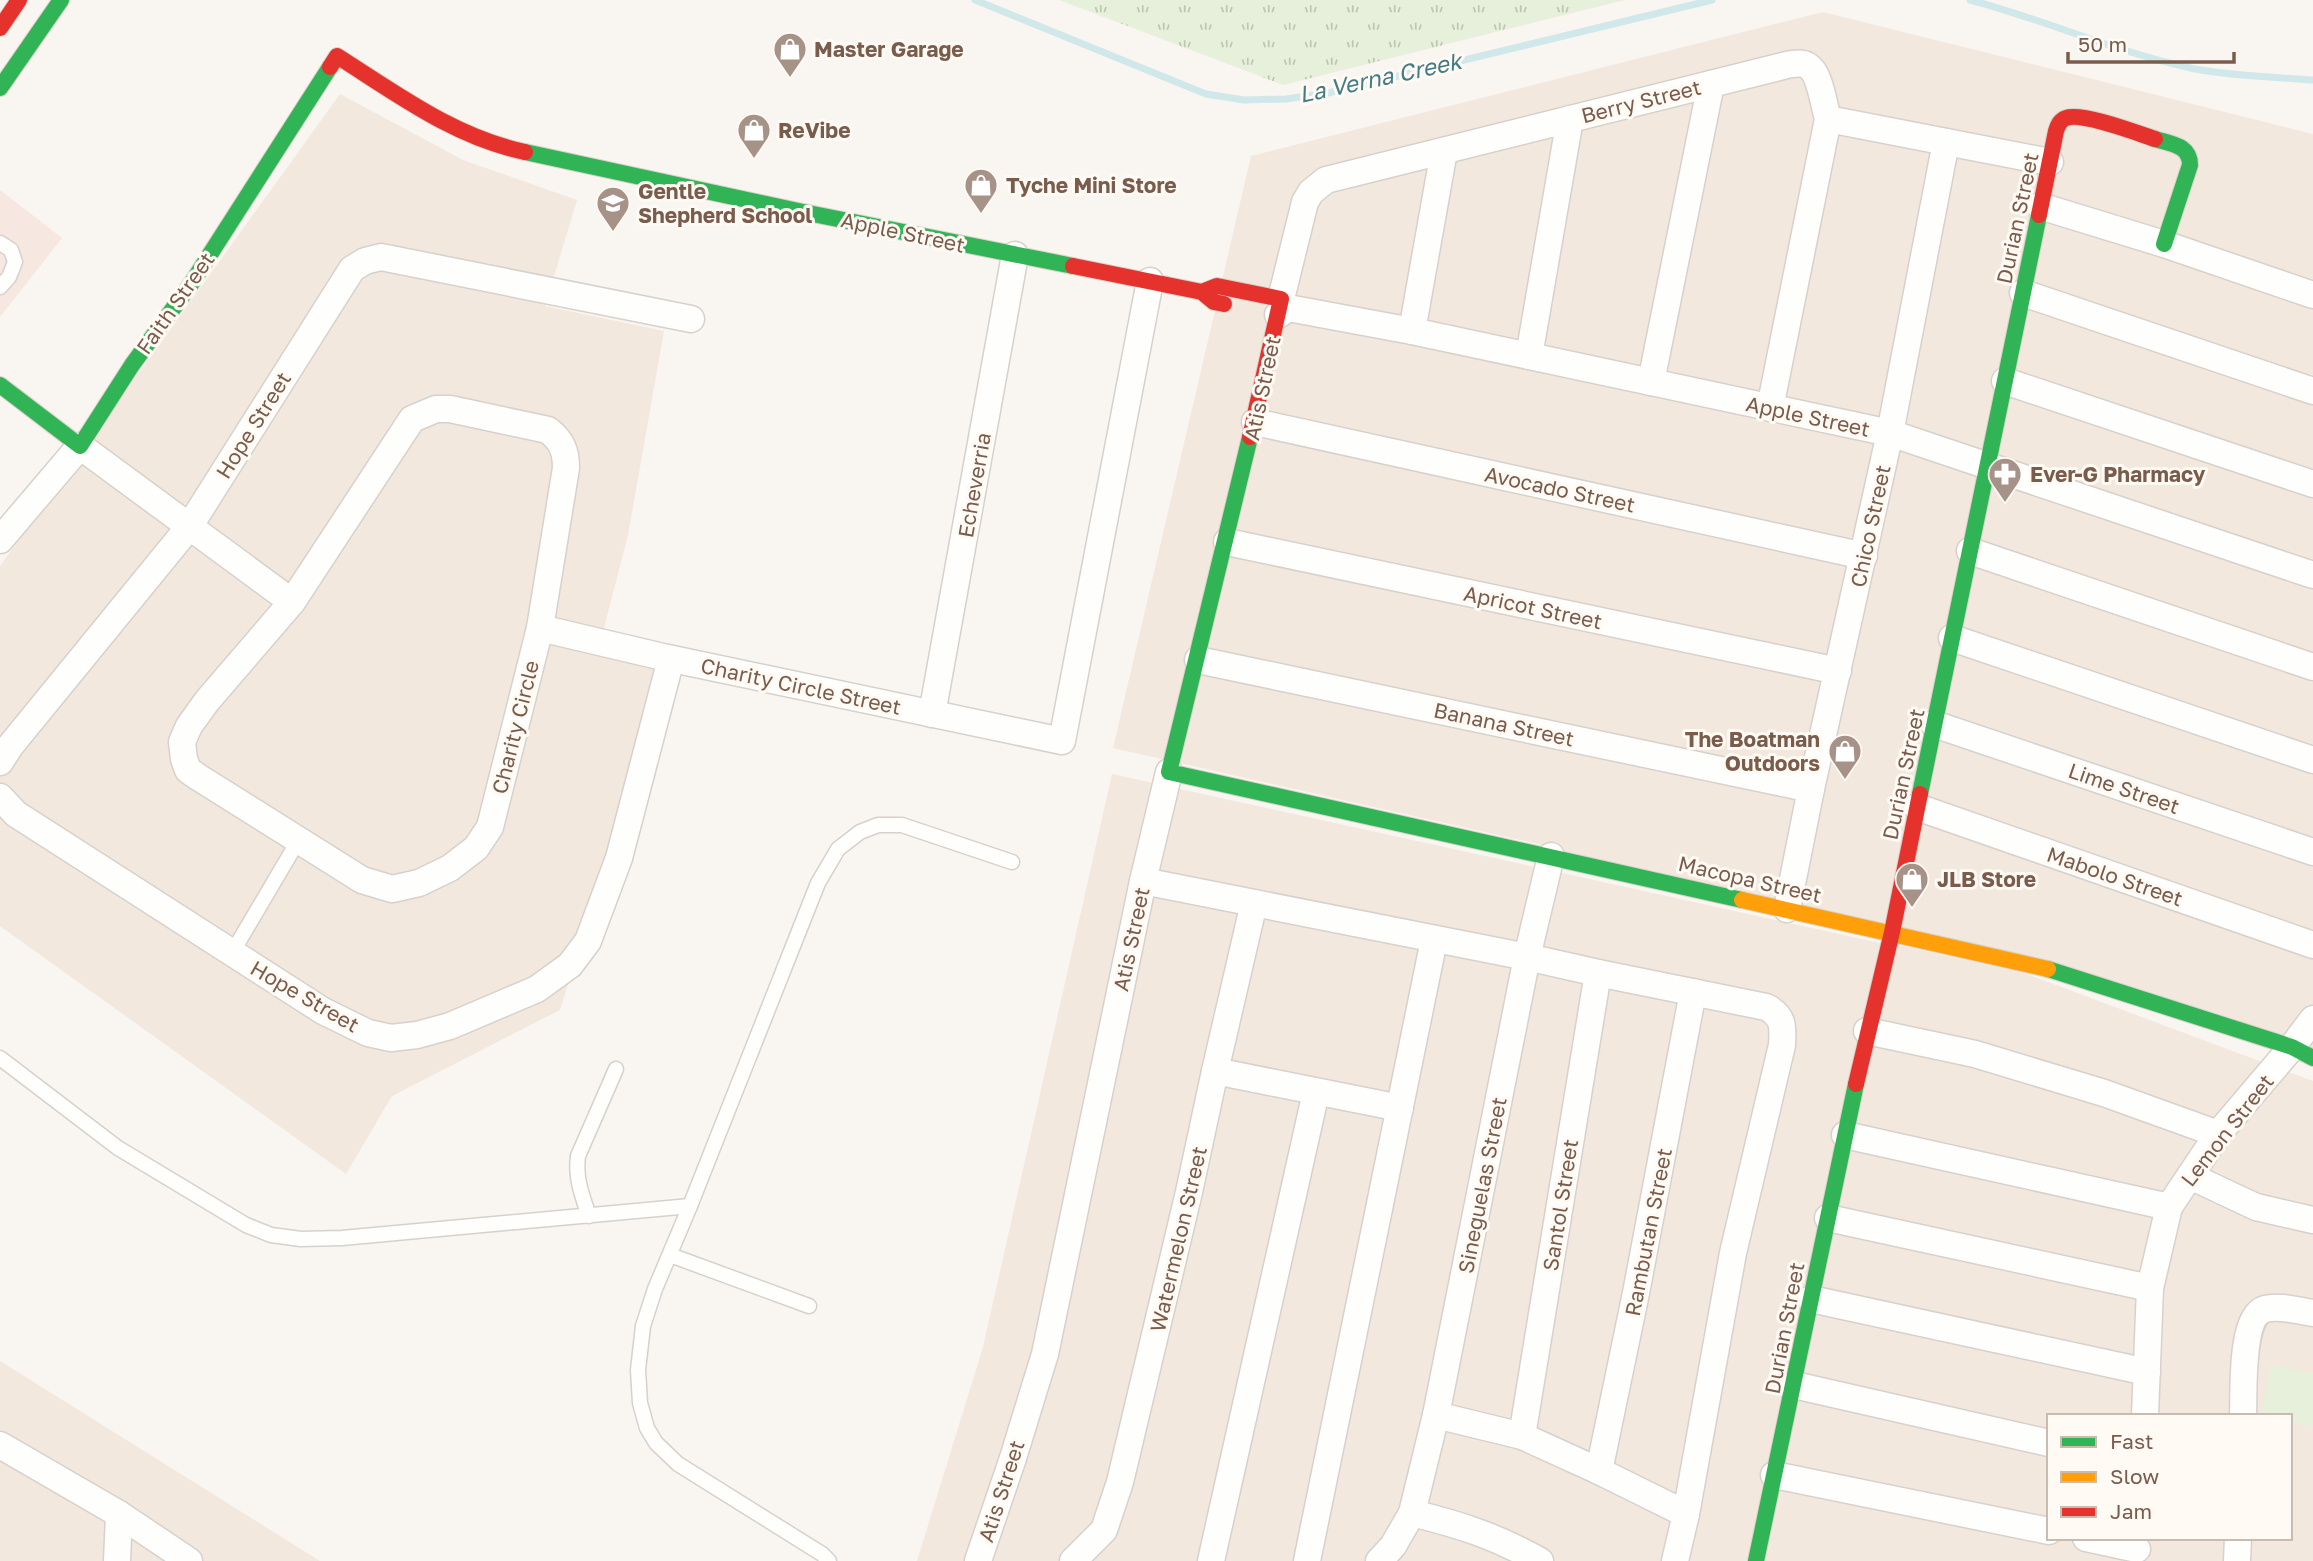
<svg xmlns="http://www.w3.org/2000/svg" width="2313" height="1561" font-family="'Golos Text',sans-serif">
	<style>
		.residential { fill: #f2e8de; fill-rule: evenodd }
		.commercial { fill: #f6e8e1 }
		.grass { fill: url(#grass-tufts) }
		.pitch { fill: #e7f0db }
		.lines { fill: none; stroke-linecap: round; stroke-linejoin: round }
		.stream { stroke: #d0e8ea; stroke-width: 7 }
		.lane-casing { stroke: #d7d1cb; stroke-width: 17 }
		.street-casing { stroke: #d7d1cb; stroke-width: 29 }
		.fast-casing { stroke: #d9d2cb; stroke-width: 18 }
		.slow-casing { stroke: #d9d2cb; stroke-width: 18 }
		.jam-casing { stroke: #d9d2cb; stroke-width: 18 }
		.lane { stroke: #fefefd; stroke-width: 14 }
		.street { stroke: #fefefd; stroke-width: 26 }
		.fast { stroke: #30b455; stroke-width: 16 }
		.slow { stroke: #ff9f0a; stroke-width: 16 }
		.jam { stroke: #e5322d; stroke-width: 16 }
		.labels { text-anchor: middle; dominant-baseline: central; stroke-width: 6; stroke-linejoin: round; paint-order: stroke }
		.poi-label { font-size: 21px; font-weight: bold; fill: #7a5c4d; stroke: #fffaf3; text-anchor: start }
		.street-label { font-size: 21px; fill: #7a5c4d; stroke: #fffaf3 }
		.water-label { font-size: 23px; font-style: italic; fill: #437c86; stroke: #fffaf3 }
	</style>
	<defs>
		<pattern id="grass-tufts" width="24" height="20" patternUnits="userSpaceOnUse" patternTransform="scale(1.75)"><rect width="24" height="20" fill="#e7f0db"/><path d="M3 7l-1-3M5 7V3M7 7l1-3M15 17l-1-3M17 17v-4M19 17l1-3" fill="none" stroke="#c0c6b4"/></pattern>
	</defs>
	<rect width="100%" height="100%" fill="#f9f5f0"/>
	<g class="residential">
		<path d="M1823 12 2313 134V1049L1538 844 1113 748 1251 156Z"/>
		<path d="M340 94 463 160 577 200 545 306 664 331 628 535 597 655 667 672 560 1010 392 1096 346 1174 0 926V566Z"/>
		<path d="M1112 774 1880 943 1750 1561H917L983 1347Z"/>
		<path d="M1894 944 2021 972 2313 1081V1561H1763ZM2049 1416H2290V1538H2049Z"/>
		<path d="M0 1361 320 1561H0Z"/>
	</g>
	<path class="commercial" d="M0 190 62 238 0 317Z"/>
	<path class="grass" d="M1059 0H1625L1283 85Z"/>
	<path class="pitch" d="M2271 1365 2313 1373V1426L2290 1422V1416H2261Z"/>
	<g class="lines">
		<g class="stream">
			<path d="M975 0 1206 94 1244 100 1286 99 1328 93 1712 0"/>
			<path d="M1970 0C2046 20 2118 53 2195 69 2233 76 2274 77 2313 80"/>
		</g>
		<defs>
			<g id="lane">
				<path d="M0 243 11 250 15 262 9 277 0 287"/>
				<path d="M232 953 298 841"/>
				<path d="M0 1058 118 1148 246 1225 271 1235 301 1239 342 1238 690 1206"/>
				<path d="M589 1216C582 1195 575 1178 578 1156L616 1069"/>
				<path d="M670 1255 809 1306"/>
				<path d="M829 1561 822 1554 678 1464 656 1443 647 1428 640 1403 638 1370 643 1326 655 1289 690 1206 818 883 838 849 860 832 878 825H902L1012 862"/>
			</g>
			<g id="street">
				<path d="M1828 119 2050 162"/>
				<path d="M2040 206 2164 244 2313 295"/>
				<path d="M2023 293 2313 391"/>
				<path d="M1288 308 1281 299 1305 202 1311 192 1326 180 1791 64C1796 64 1803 62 1808 66 1820 73 1824 106 1828 119L1770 408"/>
				<path d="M1278 315 1288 308 1412 331 1890 433 2313 575"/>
				<path d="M1412 331 1444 151"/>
				<path d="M1529 356 1570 119"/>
				<path d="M2005 381 2313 484"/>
				<path d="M1651 382 1711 84"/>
				<path d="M436 409H450L548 430C562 441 566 451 566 468L540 628 490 827 476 848 450 868 419 883 392 889 362 880 198 777 188 770 184 759 182 742 189 726 207 701 292 602 412 419Z"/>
				<path d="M1255 422 1864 556"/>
				<path d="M0 540 80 446 292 602"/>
				<path d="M1227 542 1838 671"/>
				<path d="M1970 551 2313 667"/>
				<path d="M540 628 663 657 1062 741 1150 281"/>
				<path d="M1952 638 2313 760"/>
				<path d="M1198 660 1811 789"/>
				<path d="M932 714 1015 255"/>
				<path d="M1934 724 2313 852"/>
				<path d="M0 762 11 745 189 527 352 269 365 261 381 257 691 319"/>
				<path d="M0 797 16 814 323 1011 368 1033 391 1038 417 1035 450 1026 537 989 570 965 588 941 619 858 671 659"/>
				<path d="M1917 807 2313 945"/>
				<path d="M1143 881 1527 957 1598 973 1766 1007C1784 1016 1783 1027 1782 1045L1733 1253 1686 1514 1675 1561"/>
				<path d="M1787 909 1811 789 1890 433 1946 142"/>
				<path d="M1867 1031 1975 1054 2104 1093 2218 1134"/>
				<path d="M1215 1071 1400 1108"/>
				<path d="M1845 1135 2169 1207"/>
				<path d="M2190 1176 2256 1207 2313 1220"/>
				<path d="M1828 1218 2150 1288"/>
				<path d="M1811 1299 2147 1372"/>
				<path d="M1794 1385 2049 1443"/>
				<path d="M1436 1415 1522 1436 1599 1471 1686 1514"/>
				<path d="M2145 1416 2150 1288 2169 1207 2218 1134 2292 1047 2313 1019"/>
				<path d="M2243 1416C2244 1393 2240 1316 2265 1309 2279 1305 2299 1311 2313 1313"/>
				<path d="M1522 1436 1598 973"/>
				<path d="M0 1445 119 1514 189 1561"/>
				<path d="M1599 1471 1636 1293 1693 992"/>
				<path d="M1774 1475 2049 1531"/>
				<path d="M1412 1513C1461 1525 1495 1536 1540 1561"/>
				<path d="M2086 1538 2137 1549"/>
				<path d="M117 1561 119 1514"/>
				<path d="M978 1561 1013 1458 1045 1354 1143 881 1169 772"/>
				<path d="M1073 1561 1104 1530 1120 1482 1189 1192 1215 1071 1254 903"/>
				<path d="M1211 1561 1316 1092"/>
				<path d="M1307 1561 1434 940"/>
				<path d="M1379 1561 1393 1546 1412 1513 1436 1415 1527 957 1551 856"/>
				<path d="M2237 1561 2238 1538"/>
			</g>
			<g id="fast">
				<path d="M0 88 61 0"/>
				<path d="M2155 139C2171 144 2190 145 2190 165L2164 244"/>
				<path d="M525 152 803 212 1073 266"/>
				<path d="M0 385 80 446 132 365 191 284 330 67"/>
				<path d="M1250 437 1169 772 1742 900"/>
				<path d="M1920 794 2039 215"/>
				<path d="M2048 969 2292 1047 2313 1058"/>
				<path d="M1756 1561 1856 1084"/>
			</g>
			<path id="slow" d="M1742 900 2048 969"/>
			<g id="jam">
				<path d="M0 28 19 0"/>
				<path d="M330 67 337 56C397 94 454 137 525 152"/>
				<path d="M2039 215 2056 131C2058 125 2060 120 2066 118 2082 112 2137 133 2155 139"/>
				<path d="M1073 266 1202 292 1214 302 1224 304"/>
				<path d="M1202 292 1217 286 1281 299 1250 437"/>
				<path d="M1856 1084 1892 932 1920 794"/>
			</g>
		</defs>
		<use href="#lane" class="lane-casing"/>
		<use href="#street" class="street-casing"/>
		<use href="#fast" class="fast-casing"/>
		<use href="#slow" class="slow-casing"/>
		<use href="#jam" class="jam-casing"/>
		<use href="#lane" class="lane"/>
		<use href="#street" class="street"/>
		<use href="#fast" class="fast"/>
		<use href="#slow" class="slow"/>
		<use href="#jam" class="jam"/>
	</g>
	<defs>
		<symbol id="shop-pin" viewBox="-11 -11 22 30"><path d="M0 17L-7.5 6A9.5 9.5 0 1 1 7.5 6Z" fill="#a69286" stroke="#fffaf3"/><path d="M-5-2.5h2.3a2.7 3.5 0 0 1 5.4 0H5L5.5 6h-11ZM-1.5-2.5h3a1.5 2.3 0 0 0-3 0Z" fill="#fff"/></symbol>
		<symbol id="school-pin" viewBox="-11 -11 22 30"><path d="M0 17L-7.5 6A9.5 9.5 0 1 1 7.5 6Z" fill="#a69286" stroke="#fffaf3"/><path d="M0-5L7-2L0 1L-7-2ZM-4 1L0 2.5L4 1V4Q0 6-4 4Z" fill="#fff"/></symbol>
		<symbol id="pharmacy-pin" viewBox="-11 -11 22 30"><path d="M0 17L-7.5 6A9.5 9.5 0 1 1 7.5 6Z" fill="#a69286" stroke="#fffaf3"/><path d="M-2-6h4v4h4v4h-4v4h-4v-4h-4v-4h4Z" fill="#fff"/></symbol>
	</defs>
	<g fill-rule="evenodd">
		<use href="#shop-pin" x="771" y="30" width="38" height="52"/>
		<use href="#shop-pin" x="735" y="111" width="38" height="52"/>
		<use href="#shop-pin" x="962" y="166" width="38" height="52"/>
		<use href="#school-pin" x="594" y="184" width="38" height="52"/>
		<use href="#pharmacy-pin" x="1986" y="455" width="38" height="52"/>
		<use href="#shop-pin" x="1826" y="732" width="38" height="52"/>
		<use href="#shop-pin" x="1893" y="860" width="38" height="52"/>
	</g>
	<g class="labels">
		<g class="poi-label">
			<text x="814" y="49">Master Garage</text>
			<text x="778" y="130">ReVibe</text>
			<text x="1006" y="185">Tyche Mini Store</text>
			<text x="638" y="191">Gentle<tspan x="638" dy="24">Shepherd School</tspan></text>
			<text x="2030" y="474">Ever-G Pharmacy</text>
			<text x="1820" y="739" text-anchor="end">The Boatman<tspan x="1820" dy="24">Outdoors</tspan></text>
			<text x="1937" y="879">JLB Store</text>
		</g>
		<g class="street-label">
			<text transform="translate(1641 101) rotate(-14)">Berry Street</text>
			<text transform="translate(2017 218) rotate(-78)">Durian Street</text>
			<text transform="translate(903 232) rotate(12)">Apple Street</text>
			<text transform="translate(175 303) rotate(-55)">Faith Street</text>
			<text transform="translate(1262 388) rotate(-78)">Atis Street</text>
			<text transform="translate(1808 416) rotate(12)">Apple Street</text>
			<text transform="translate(253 425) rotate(-58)">Hope Street</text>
			<text transform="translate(974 485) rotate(-80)">Echeverria</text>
			<text transform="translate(1560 489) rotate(12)">Avocado Street</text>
			<text transform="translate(1870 526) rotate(-78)">Chico Street</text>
			<text transform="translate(1533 607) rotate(12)">Apricot Street</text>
			<text transform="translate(801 686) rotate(12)">Charity Circle Street</text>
			<text transform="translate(1504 724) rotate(12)">Banana Street</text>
			<text transform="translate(515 727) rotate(-76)">Charity Circle</text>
			<text transform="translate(1903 774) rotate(-78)">Durian Street</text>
			<text transform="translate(2124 788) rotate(19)">Lime Street</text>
			<text transform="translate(2115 876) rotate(19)">Mabolo Street</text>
			<text transform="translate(1750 879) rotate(13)">Macopa Street</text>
			<text transform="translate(1131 939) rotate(-78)">Atis Street</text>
			<text transform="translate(305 996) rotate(30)">Hope Street</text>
			<text transform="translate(2227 1130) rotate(-52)">Lemon Street</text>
			<text transform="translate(1482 1185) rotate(-79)">Sineguelas Street</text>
			<text transform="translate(1560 1205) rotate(-81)">Santol Street</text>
			<text transform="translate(1648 1232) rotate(-79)">Rambutan Street</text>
			<text transform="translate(1178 1239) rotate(-77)">Watermelon Street</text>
			<text transform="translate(1784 1328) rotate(-79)">Durian Street</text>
			<text transform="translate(1001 1491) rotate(-72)">Atis Street</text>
		</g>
		<g class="water-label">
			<text transform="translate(1380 77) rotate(-12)">La Verna Creek</text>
		</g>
	</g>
	<rect x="2047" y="1414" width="245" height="126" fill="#fffaf3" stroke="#cabbb1" stroke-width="2"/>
	<rect x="2061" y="1437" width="35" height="10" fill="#30b455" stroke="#cabbb1" stroke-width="2"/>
	<text x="2110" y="1449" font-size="21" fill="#7a5c4d">Fast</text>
	<rect x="2061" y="1472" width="35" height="10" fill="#ff9f0a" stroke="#cabbb1" stroke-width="2"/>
	<text x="2110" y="1484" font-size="21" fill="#7a5c4d">Slow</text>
	<rect x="2061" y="1507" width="35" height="10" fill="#e5322d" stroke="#cabbb1" stroke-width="2"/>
	<text x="2110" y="1519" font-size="21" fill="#7a5c4d">Jam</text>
	<path d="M2068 52v10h166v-10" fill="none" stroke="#7a5c4d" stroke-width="3.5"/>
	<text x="2078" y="52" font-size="21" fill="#7a5c4d" stroke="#fffaf3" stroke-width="5" paint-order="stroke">50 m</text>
</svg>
